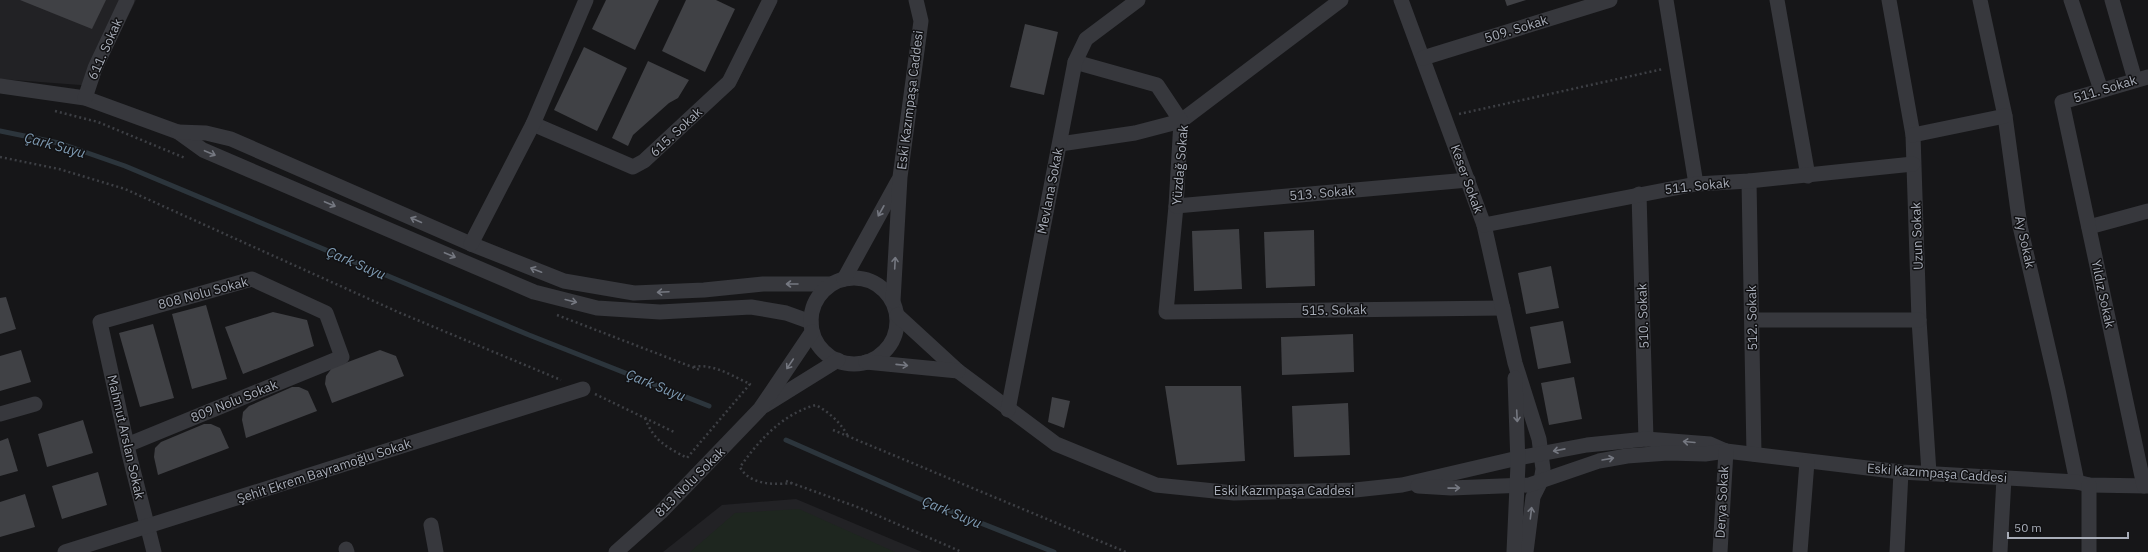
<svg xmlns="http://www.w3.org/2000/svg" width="2148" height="552" font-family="'IBM Plex Sans',sans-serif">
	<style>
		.built { fill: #222225 }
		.green { fill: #1e261f }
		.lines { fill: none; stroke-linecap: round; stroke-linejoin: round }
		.stream { stroke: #2c353c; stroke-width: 5 }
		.building { fill: #404145 }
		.path { stroke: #3d3f44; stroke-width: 2.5; stroke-dasharray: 2 3; stroke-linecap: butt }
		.minor { stroke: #37383d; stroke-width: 15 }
		.oneway { stroke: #757881 }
		.labels { text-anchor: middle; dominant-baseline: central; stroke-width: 3; stroke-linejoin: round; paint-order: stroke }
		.street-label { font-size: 13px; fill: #a8adb8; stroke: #111113 }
		.water-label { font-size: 14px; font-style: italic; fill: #7f9bb3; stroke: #111113 }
	</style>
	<rect width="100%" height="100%" fill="#161618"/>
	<g class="built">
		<path d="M0 0H136L94 86 0 79Z"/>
		<path d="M796 499 922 552H663L722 505Z"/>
	</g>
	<path class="green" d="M799 509 895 552H690L735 513Z"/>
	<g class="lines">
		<g class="stream">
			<path d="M0 131 59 143 125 166 529 335 709 406"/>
			<path d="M786 440 920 499 1054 552"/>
		</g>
	</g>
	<g class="building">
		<path d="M20 0H106L92 29Z"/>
		<path d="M606 0H659L635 50 592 29Z"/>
		<path d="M686 0H716L735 9 705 72 662 51Z"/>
		<path d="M1505 0H1526L1507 6Z"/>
		<path d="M1025 24 1058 32 1044 95 1010 87Z"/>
		<path d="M584 47 627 68 597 131 554 110Z"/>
		<path d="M648 61 689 80 678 98 669 103 633 135 628 146 612 138Z"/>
		<path d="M1239 229 1242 289 1194 291 1192 231Z"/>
		<path d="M1314 230 1315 286 1266 288 1264 232Z"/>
		<path d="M1551 266 1559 308 1526 314 1518 273Z"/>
		<path d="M6 297 16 329 0 334V298Z"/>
		<path d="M206 305 227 379 192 389 172 314Z"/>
		<path d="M273 312 307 320 314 346 243 374 225 327Z"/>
		<path d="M1563 321 1571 363 1538 369 1530 327Z"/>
		<path d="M153 324 174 398 140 407 119 333Z"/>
		<path d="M1353 334 1354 372 1282 375 1281 337Z"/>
		<path d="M21 350 31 382 0 391V356Z"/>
		<path d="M380 350 396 356 404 376 332 403 325 384 326 376 332 368Z"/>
		<path d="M1574 377 1582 419 1549 425 1541 383Z"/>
		<path d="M1165 386H1241L1245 461 1177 465Z"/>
		<path d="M292 387H299L308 391 317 411 246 438 242 420 243 412 249 406Z"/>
		<path d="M1052 397 1070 401 1064 428 1048 422Z"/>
		<path d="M1348 403 1350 455 1294 457 1292 406Z"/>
		<path d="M83 420 93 453 47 467 38 434Z"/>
		<path d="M204 424H211L220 428 229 448 158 475 154 457 155 448 161 442Z"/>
		<path d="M8 438 18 471 0 476V441Z"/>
		<path d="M98 472 107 505 62 519 52 486Z"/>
		<path d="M25 494 35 527 0 537V502Z"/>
	</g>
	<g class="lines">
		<g class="path">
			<path d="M55 111 98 122 185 158"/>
			<path d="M1459 114 1663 69"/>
			<path d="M0 157 59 169 125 189 398 312 561 380"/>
			<path d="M557 315 700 370"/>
			<path d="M595 394 676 433"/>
			<path d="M645 418C654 441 665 446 687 458L750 384C732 376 713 363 693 367"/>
			<path d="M833 430 1126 552"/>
			<path d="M786 481 860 508 962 552"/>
			<path d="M792 483C775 485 749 485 740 467 759 440 784 413 816 405 830 413 840 422 848 436"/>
		</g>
		<g class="minor">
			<path d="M1341 0 1181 121 1176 206 1166 312 1503 308"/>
			<path d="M1401 0 1484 225 1515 363 1539 439 1543 469 1541 481 1533 497 1526 552"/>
			<path d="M1666 0 1696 184"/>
			<path d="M1777 0 1808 176"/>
			<path d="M1889 0 1913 135 1919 320 1929 473"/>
			<path d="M1980 0 2005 116 2020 226 2058 390 2077 482"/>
			<path d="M2071 0 2101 90"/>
			<path d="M2112 0 2135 80"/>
			<path d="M1423 58 1610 0"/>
			<path d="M0 86 85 98 178 132 203 150 534 292 597 308 660 312 751 307 786 313 811 322"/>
			<path d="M85 98 95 68 127 0"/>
			<path d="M533 124 633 167 644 161 729 82 770 0"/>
			<path d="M178 132 206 133 231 139 471 244 564 281 634 293 704 290 763 284H831"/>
			<path d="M1913 135 2005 116"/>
			<path d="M1060 144 1135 133 1181 121 1157 85 1075 62"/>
			<path d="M1749 181 1754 454"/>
			<path d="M1639 194 1646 439"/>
			<path d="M1176 206 1468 180"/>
			<path d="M1484 225 1696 184 1749 181 1913 164"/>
			<path d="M2089 227 2148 211"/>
			<path d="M471 244 533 124 586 0"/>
			<circle cx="854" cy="321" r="43"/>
			<path d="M844 279 898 181"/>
			<path d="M893 301 900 177 921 21 916 0"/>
			<path d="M897 315 958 371 1056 444 1156 485 1234 493 1355 490 1402 485 1518 458 1587 445 1646 439 1710 444 1726 451"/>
			<path d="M1753 320H1919"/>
			<path d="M866 362 958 371"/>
			<path d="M764 406 838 360"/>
			<path d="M1008 410 1075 62 1086 39 1138 0"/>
			<path d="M0 414 35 404"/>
			<path d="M127 445 342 357 326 313 252 279 100 322 129 454 154 552"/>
			<path d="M1418 486 1451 488 1529 485 1599 461 1627 456 1668 453 1705 454 1726 451 1901 472 2077 482 2089 485 2148 486"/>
			<path d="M2144 486 2062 102 2148 77"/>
			<path d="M431 525 436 552"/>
			<path d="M346 549 347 552"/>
			<path d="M65 552 583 389"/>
			<path d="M616 552 661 512 760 409 812 332"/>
			<path d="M1514 552 1518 464 1515 378"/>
			<path d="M1720 552 1726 451"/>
			<path d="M1800 552 1807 462"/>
			<path d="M1897 552 1901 472"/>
			<path d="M2000 552 2004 478"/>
			<path d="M2089 552V485"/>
		</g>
	</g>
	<defs><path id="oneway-shaft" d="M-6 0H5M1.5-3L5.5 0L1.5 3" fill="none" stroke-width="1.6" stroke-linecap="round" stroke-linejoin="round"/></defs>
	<g class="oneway">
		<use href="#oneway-shaft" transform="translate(210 153) rotate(23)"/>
		<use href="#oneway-shaft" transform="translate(330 204) rotate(23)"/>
		<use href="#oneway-shaft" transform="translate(881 211) rotate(119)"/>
		<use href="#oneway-shaft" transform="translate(416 220) rotate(-156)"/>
		<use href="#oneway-shaft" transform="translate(450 255) rotate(23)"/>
		<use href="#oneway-shaft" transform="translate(895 263) rotate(-87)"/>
		<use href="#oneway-shaft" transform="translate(536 270) rotate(-159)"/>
		<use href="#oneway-shaft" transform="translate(792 284) rotate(180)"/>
		<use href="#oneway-shaft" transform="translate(663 292) rotate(177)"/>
		<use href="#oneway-shaft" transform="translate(571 301) rotate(14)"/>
		<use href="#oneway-shaft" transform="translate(790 364) rotate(124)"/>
		<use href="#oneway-shaft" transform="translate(902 365) rotate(6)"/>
		<use href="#oneway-shaft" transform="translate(1517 416) rotate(87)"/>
		<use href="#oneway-shaft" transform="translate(1689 442) rotate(-175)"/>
		<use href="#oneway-shaft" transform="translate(1559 450) rotate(169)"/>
		<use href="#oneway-shaft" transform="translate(1608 459) rotate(-10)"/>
		<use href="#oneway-shaft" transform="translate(1454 488) rotate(-1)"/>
		<use href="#oneway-shaft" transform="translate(1531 513) rotate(-83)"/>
	</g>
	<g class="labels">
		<g class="street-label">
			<text transform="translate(1516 29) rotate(-17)">509. Sokak</text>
			<text transform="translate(105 49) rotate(-66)">611. Sokak</text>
			<text transform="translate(2105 89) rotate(-17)">511. Sokak</text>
			<text transform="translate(910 100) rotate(-83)">Eski Kazımpaşa Caddesi</text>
			<text transform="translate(676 132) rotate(-43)">615. Sokak</text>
			<text transform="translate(1180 165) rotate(-85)">Yüzdağ Sokak</text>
			<text transform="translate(1467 179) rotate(70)">Keser Sokak</text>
			<text transform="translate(1697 186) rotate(-6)">511. Sokak</text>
			<text transform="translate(1050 191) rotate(-79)">Mevlana Sokak</text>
			<text transform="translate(1322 193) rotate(-5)">513. Sokak</text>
			<text transform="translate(1917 236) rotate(-92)">Uzun Sokak</text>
			<text transform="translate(2025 242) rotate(78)">Ay Sokak</text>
			<text transform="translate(203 293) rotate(-15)">808 Nolu Sokak</text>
			<text transform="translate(2103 294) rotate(78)">Yıldız Sokak</text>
			<text transform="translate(1334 310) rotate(-1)">515. Sokak</text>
			<text transform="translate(1643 316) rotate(-92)">510. Sokak</text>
			<text transform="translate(1752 318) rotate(-91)">512. Sokak</text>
			<text transform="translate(234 401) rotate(-22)">809 Nolu Sokak</text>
			<text transform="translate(126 437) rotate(77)">Mahmut Arslan Sokak</text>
			<text transform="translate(324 471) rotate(-18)">Şehit Ekrem Bayramoğlu Sokak</text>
			<text transform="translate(1937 473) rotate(4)">Eski Kazımpaşa Caddesi</text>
			<text transform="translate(690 482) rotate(-45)">813 Nolu Sokak</text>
			<text x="1284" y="490">Eski Kazımpaşa Caddesi</text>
			<text transform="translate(1722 502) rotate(-87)">Derya Sokak</text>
		</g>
		<g class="water-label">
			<text transform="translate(55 145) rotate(15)">Çark Suyu</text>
			<text transform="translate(356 263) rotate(23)">Çark Suyu</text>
			<text transform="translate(656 385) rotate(22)">Çark Suyu</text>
			<text transform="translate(952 512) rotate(22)">Çark Suyu</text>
		</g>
	</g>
	<path d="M2008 532v6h120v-6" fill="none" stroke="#a8adb8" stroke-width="2"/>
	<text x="2014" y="532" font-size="12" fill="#a8adb8" stroke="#111113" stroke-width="3" paint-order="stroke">50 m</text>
</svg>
